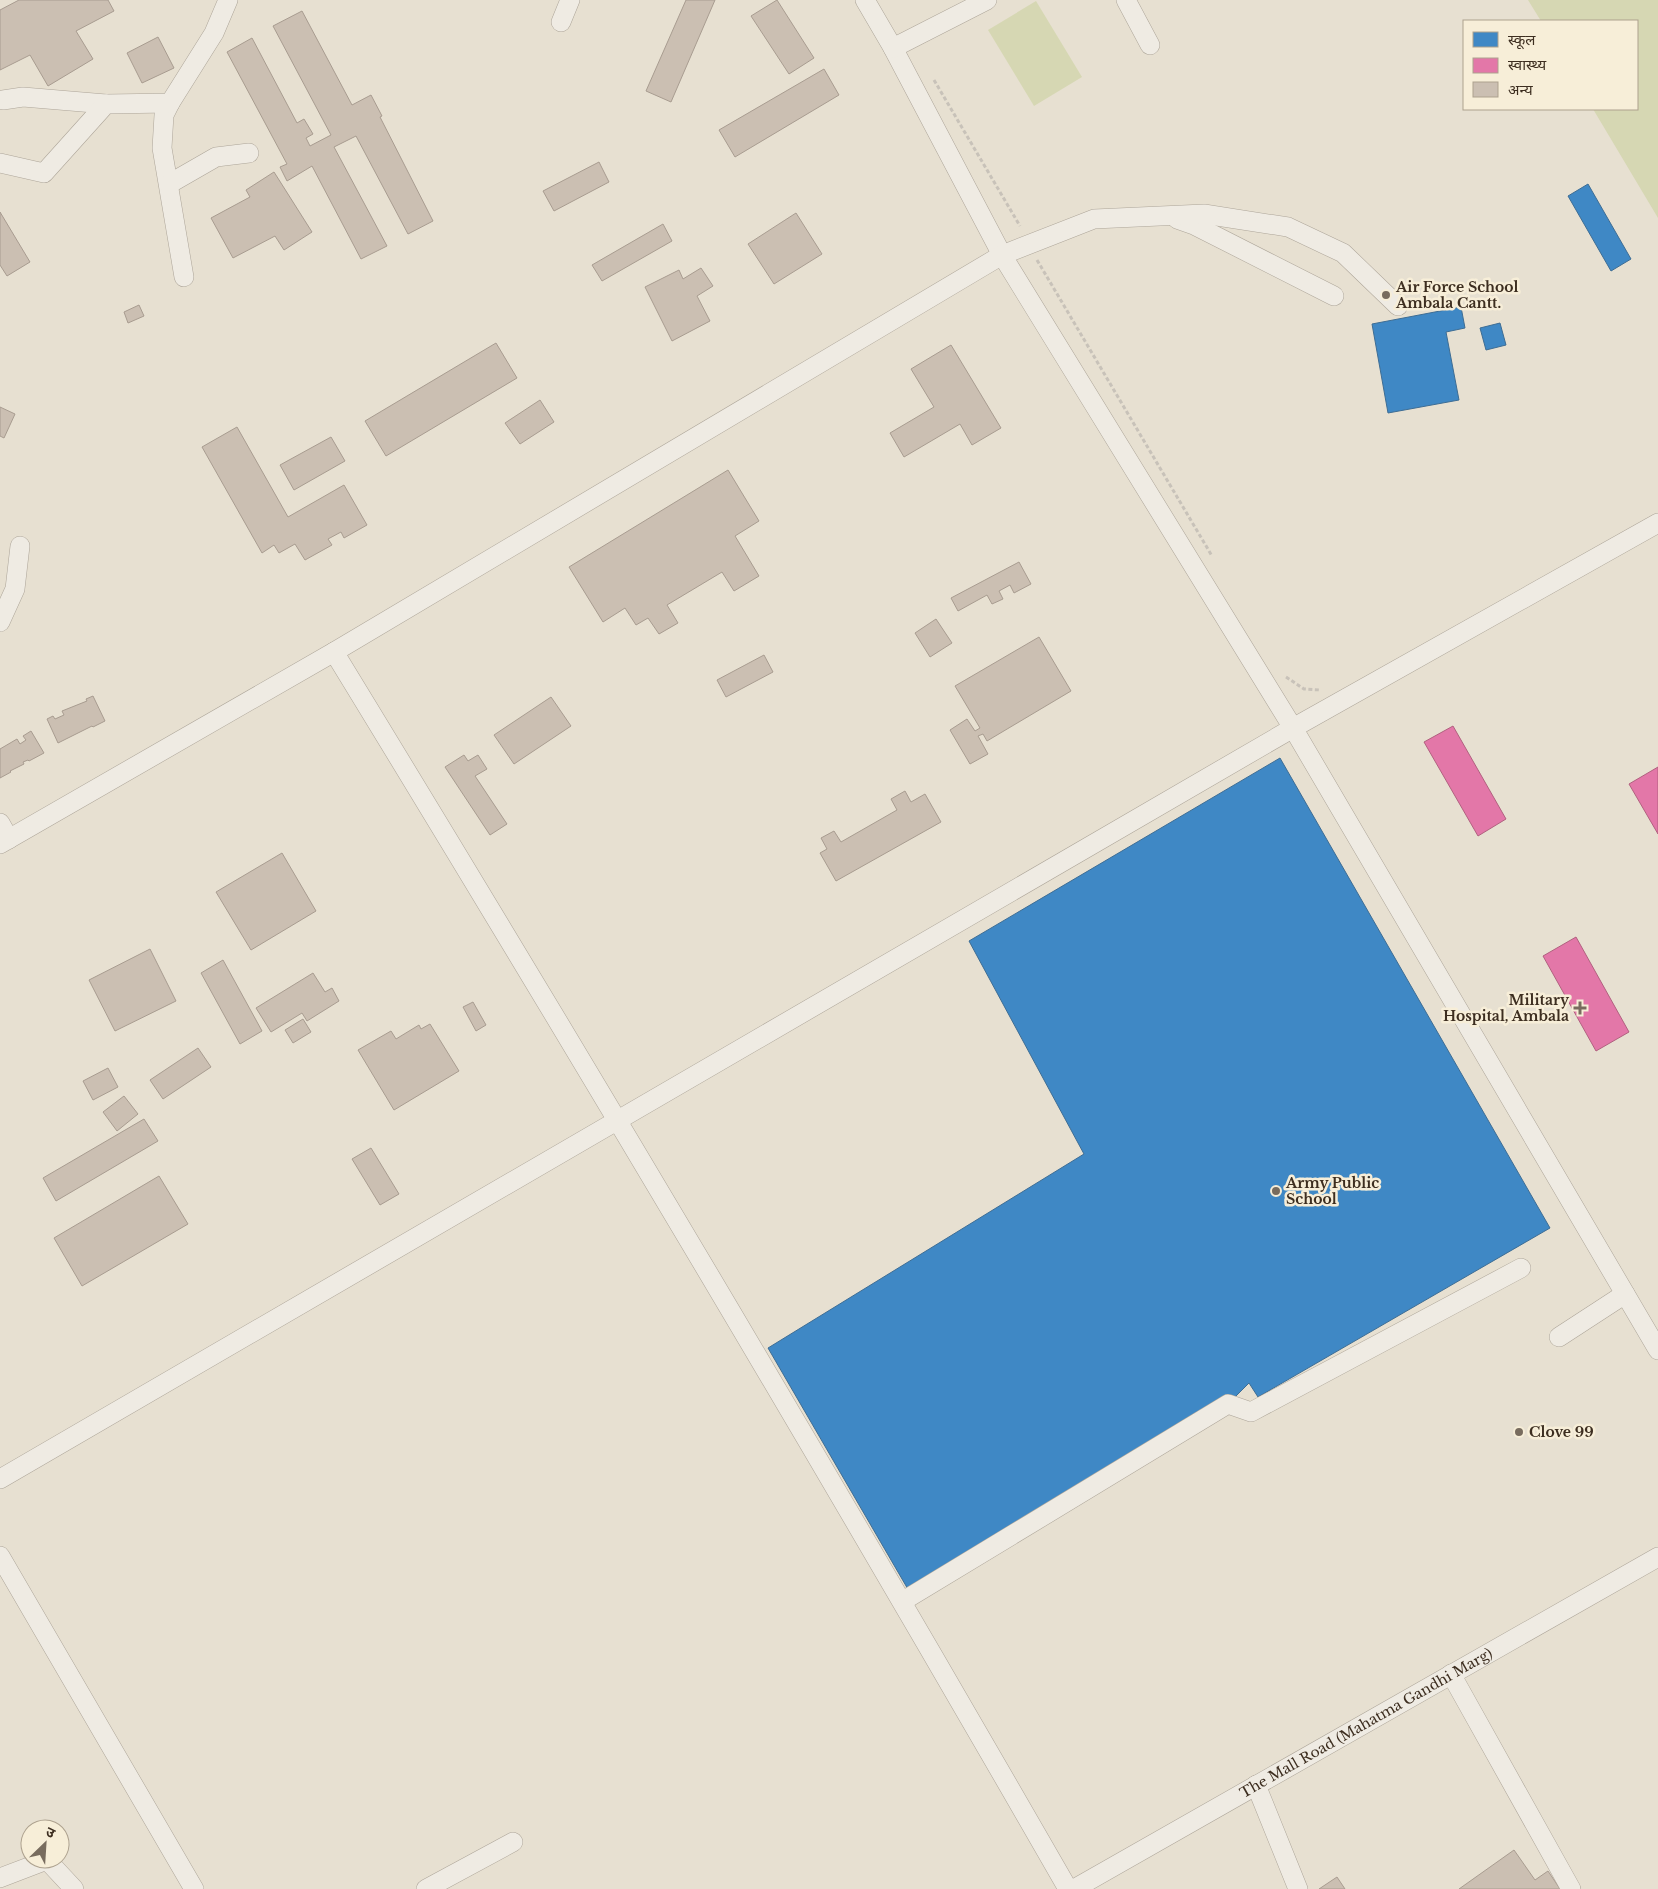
<svg xmlns="http://www.w3.org/2000/svg" width="1658" height="1889" font-family="'Libre Baskerville','Noto Sans Devanagari',serif">
	<style>
		.green { fill: #d6d7b3 }
		.schools { fill: #3f88c5; stroke: #3e6d94 }
		.health { fill: #e377a8; stroke: #b1617f }
		.building { fill: #cbbfb2; stroke: #a89c90 }
		.lines { fill: none; stroke-linecap: round; stroke-linejoin: round }
		.minor-casing { stroke: #ada599; stroke-width: 20 }
		.path { stroke: #c8c2b9; stroke-width: 3; stroke-dasharray: 4 2.5; stroke-linecap: butt }
		.minor { stroke: #efebe3; stroke-width: 19 }
		.poi-dot { fill: #786c5e; stroke: #f7eed8; stroke-width: 2 }
		.labels { text-anchor: middle; dominant-baseline: central; stroke-width: 5; stroke-linejoin: round; paint-order: stroke }
		.poi-label { font-size: 14px; font-weight: bold; fill: #3d2e20; stroke: #f7eed8; text-anchor: start }
		.street-label { font-size: 14px; fill: #3d2e20; stroke: #f7eed8 }
	</style>
	<rect width="100%" height="100%" fill="#e7e0d1"/>
	<g class="green">
		<path d="M1528 0H1658V218L1593 109H1637V21H1541Z"/>
		<path d="M1036 1 1082 77 1034 106 988 30Z"/>
	</g>
	<g class="schools">
		<path d="M1588 184 1631 259 1611 271 1568 196Z"/>
		<path d="M1461 307 1465 328 1446 332 1459 400 1388 413 1372 324Z"/>
		<path d="M1500 323 1506 345 1486 350 1480 328Z"/>
		<path d="M1280 758 1550 1228 1258 1397 1249 1383 1228 1404 909 1591 768 1348 1084 1154 969 941Z"/>
	</g>
	<g class="health">
		<path d="M1453 726 1506 819 1478 836 1424 742Z"/>
		<path d="M1658 767V834L1629 784Z"/>
		<path d="M1576 937 1629 1032 1596 1051 1543 956Z"/>
	</g>
	<g class="building">
		<path d="M19 0H108L114 11 76 31 93 59 48 86 30 55 0 70V10Z"/>
		<path d="M686 0H715L671 102 646 91Z"/>
		<path d="M777 0 814 58 789 74 751 16Z"/>
		<path d="M302 11 352 105 371 95 382 116 380 117 433 221 408 234 356 136 334 147 387 246 361 259 312 166 287 181 280 167 287 164 227 52 252 38 297 123 304 119 313 134 306 138 310 146 331 135 273 26Z"/>
		<path d="M158 37 174 68 142 83 127 53Z"/>
		<path d="M824 69 839 95 735 157 719 130Z"/>
		<path d="M599 162 609 182 554 211 543 191Z"/>
		<path d="M274 172 312 232 284 250 275 236 233 258 211 218 250 197 246 190Z"/>
		<path d="M0 212 30 262 7 276 0 265Z"/>
		<path d="M796 213 822 254 774 284 748 244Z"/>
		<path d="M663 224 672 241 602 281 592 265Z"/>
		<path d="M701 268 713 286 697 296 710 321 672 341 645 287 679 270 683 279Z"/>
		<path d="M139 305 144 316 128 323 124 312Z"/>
		<path d="M496 343 517 378 386 456 365 421Z"/>
		<path d="M951 345 1001 428 972 445 960 424 904 457 890 433 934 407 911 369Z"/>
		<path d="M540 400 554 422 520 444 505 423Z"/>
		<path d="M0 407 15 414 4 438 0 436Z"/>
		<path d="M237 427 288 517 344 485 367 525 344 538 341 532 328 539 332 545 305 560 295 544 279 553 274 545 262 553 202 447Z"/>
		<path d="M331 437 345 461 294 490 280 465Z"/>
		<path d="M728 470 759 521 735 536 759 576 734 591 722 572 667 605 678 623 659 634 648 618 636 625 625 608 603 622 569 567Z"/>
		<path d="M1019 562 1031 584 1014 593 1010 585 999 591 1003 599 992 604 987 595 958 611 951 598Z"/>
		<path d="M936 619 952 643 930 657 915 633Z"/>
		<path d="M1039 637 1071 691 987 741 983 734 978 736 988 754 970 764 950 730 967 719 975 731 980 728 955 686Z"/>
		<path d="M764 655 773 672 726 697 717 680Z"/>
		<path d="M93 696 105 721 93 727 92 726 58 743 47 719 53 716 55 719 64 715 62 711 87 701 86 699Z"/>
		<path d="M551 697 571 726 514 764 494 735Z"/>
		<path d="M31 731 44 753 29 761 28 760 23 762 24 764 10 771 11 772 0 778V749L17 739 20 744 26 740 23 736Z"/>
		<path d="M464 755 468 761 478 755 487 769 475 776 507 824 490 835 445 767Z"/>
		<path d="M905 791 911 802 925 794 941 822 836 881 820 853 827 849 821 838 834 831 841 842 897 810 891 799Z"/>
		<path d="M282 853 316 911 251 950 216 892Z"/>
		<path d="M150 949 176 1001 115 1031 89 980Z"/>
		<path d="M223 960 262 1031 240 1044 201 973Z"/>
		<path d="M313 973 325 992 332 988 339 1001 307 1021 302 1013 271 1032 256 1008Z"/>
		<path d="M473 1002 486 1025 476 1031 463 1007Z"/>
		<path d="M303 1019 311 1032 293 1043 285 1030Z"/>
		<path d="M430 1024 459 1071 394 1110 358 1050 391 1031 396 1039 419 1025 421 1029Z"/>
		<path d="M198 1048 211 1067 163 1099 150 1080Z"/>
		<path d="M108 1068 118 1087 93 1100 83 1081Z"/>
		<path d="M124 1096 138 1114 117 1131 103 1112Z"/>
		<path d="M144 1119 158 1141 56 1201 43 1178Z"/>
		<path d="M371 1148 399 1194 380 1205 352 1159Z"/>
		<path d="M159 1176 188 1224 82 1286 54 1238Z"/>
		<path d="M1514 1850 1535 1880 1548 1871 1560 1889H1459Z"/>
		<path d="M1337 1877 1345 1889H1319Z"/>
	</g>
	<g class="lines">
		<defs>
			<g id="minor">
				<path d="M865 0 893 48 1002 255 1293 728 1658 1350"/>
				<path d="M1126 0 1150 45"/>
				<path d="M561 22 570 0"/>
				<path d="M893 48 987 0"/>
				<path d="M3 100 23 97 106 104"/>
				<path d="M170 103 164 115 162 148 184 277"/>
				<path d="M0 163 44 173 106 104 170 103 214 33 228 0"/>
				<path d="M169 184 216 157 249 153"/>
				<path d="M1177 219 1194 225 1334 296"/>
				<path d="M0 622 15 589 20 546"/>
				<path d="M334 652C584 1061 829 1473 1068 1889"/>
				<path d="M0 823 9 839"/>
				<path d="M0 844 334 652 1002 255 1094 219 1204 214 1288 227 1343 253 1398 306"/>
				<path d="M1559 1337 1625 1294"/>
				<path d="M0 1479 1293 728 1658 523"/>
				<path d="M0 1556 194 1889"/>
				<path d="M903 1601 1228 1404 1251 1412 1521 1268"/>
				<path d="M1451 1674 1571 1889"/>
				<path d="M1256 1785 1298 1889"/>
				<path d="M0 1878 47 1860 74 1889"/>
				<path d="M426 1889 513 1842"/>
				<path id="s1" d="M1074 1889 1658 1557"/>
			</g>
		</defs>
		<use href="#minor" class="minor-casing"/>
		<g class="path">
			<path d="M934 80 1020 226"/>
			<path d="M1037 260 1212 556"/>
			<path d="M1286 677 1304 689 1321 690"/>
		</g>
		<use href="#minor" class="minor"/>
	</g>
	<g class="poi-dot">
		<circle cx="1386" cy="295" r="5"/>
		<path d="M1577.5 1000.5h5v5h5v5h-5v5h-5v-5h-5v-5h5z"/>
		<circle cx="1276" cy="1191" r="5"/>
		<circle cx="1519" cy="1432" r="5"/>
	</g>
	<g class="labels">
		<g class="poi-label">
			<text x="1396" y="287">Air Force School<tspan x="1396" dy="16">Ambala Cantt.</tspan></text>
			<text x="1569" y="1000" text-anchor="end">Military<tspan x="1569" dy="16">Hospital, Ambala</tspan></text>
			<text x="1286" y="1183">Army Public<tspan x="1286" dy="16">School</tspan></text>
			<text x="1529" y="1432">Clove 99</text>
		</g>
		<g class="street-label">
			<text stroke="none"><textPath href="#s1" startOffset="336">The Mall Road (Mahatma Gandhi Marg)</textPath></text>
		</g>
	</g>
	<rect x="1463" y="20" width="175" height="90" fill="#f7eed8" stroke="#ada18e"/>
	<rect x="1473" y="32" width="25" height="15" fill="#3f88c5" stroke="#ada18e"/>
	<text x="1508" y="45" font-size="15" fill="#3d2e20">स्कूल</text>
	<rect x="1473" y="58" width="25" height="15" fill="#e377a8" stroke="#ada18e"/>
	<text x="1508" y="70" font-size="15" fill="#3d2e20">स्वास्थ्य</text>
	<rect x="1473" y="82" width="25" height="15" fill="#cbbfb2" stroke="#ada18e"/>
	<text x="1508" y="95" font-size="15" fill="#3d2e20">अन्य</text>
	<g transform="translate(45 1844) rotate(25)"><circle r="24" fill="#f7eed8" stroke="#ada18e"/>
	<path d="M0-4L9 19L0 12L-9 19Z" fill="#786c5e"/>
	<text y="-8" font-size="14" font-weight="bold" text-anchor="middle" fill="#3d2e20">उ</text>
	</g>
</svg>
